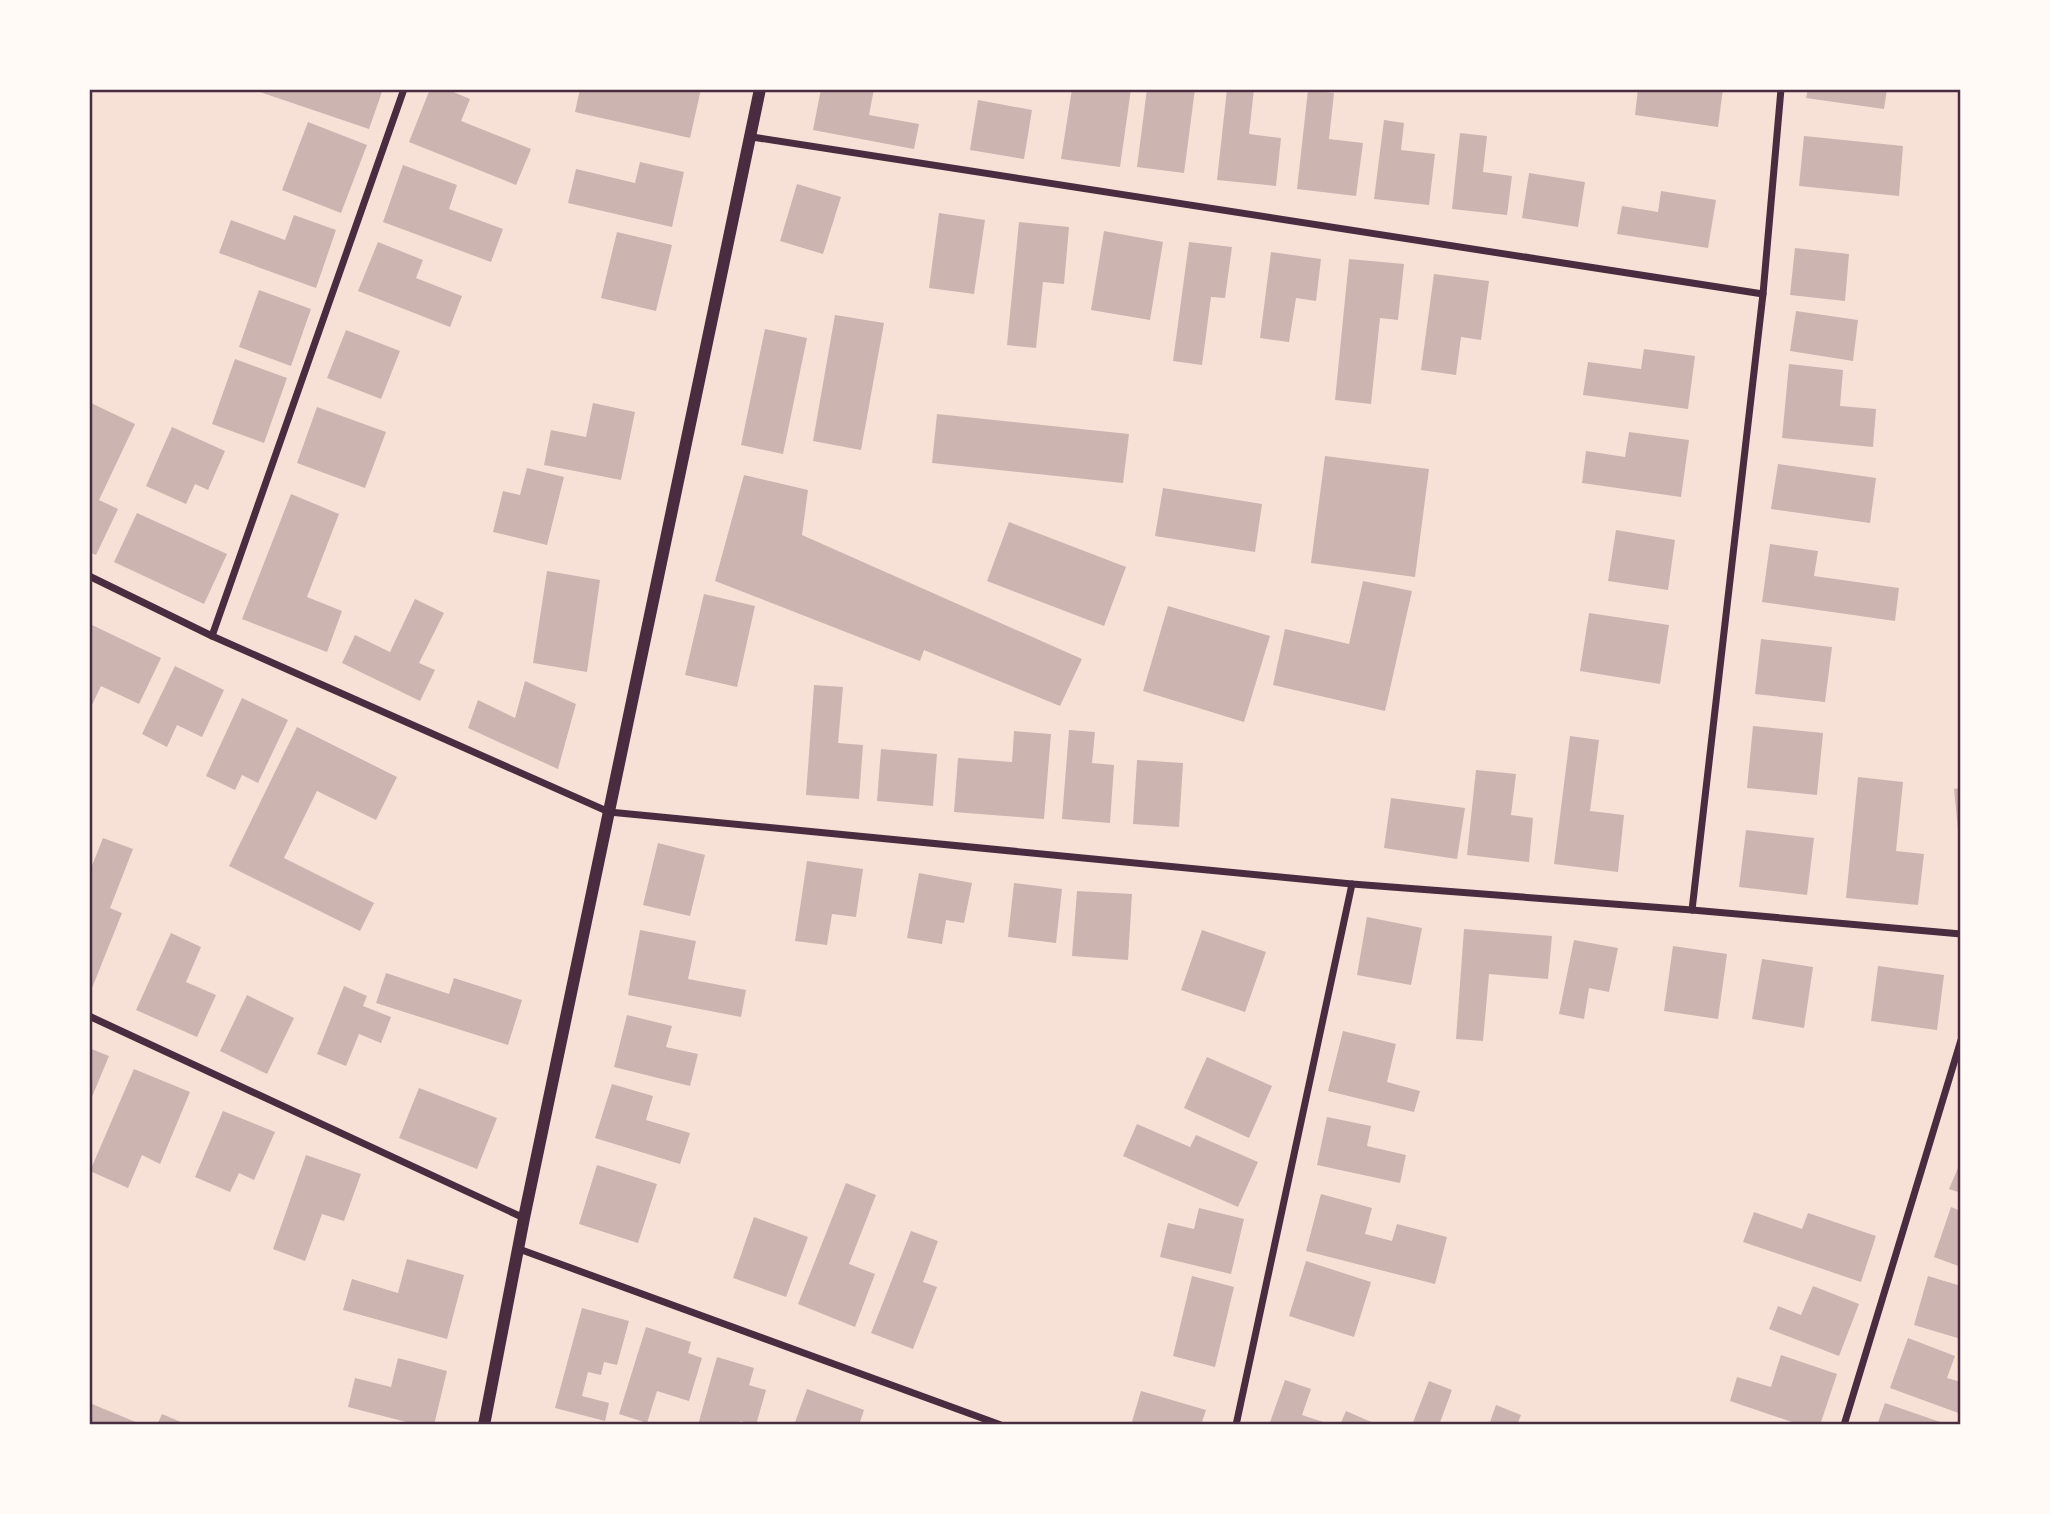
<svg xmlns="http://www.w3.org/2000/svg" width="2050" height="1514" font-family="Signika,sans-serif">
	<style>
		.building { fill: #ccb4b1 }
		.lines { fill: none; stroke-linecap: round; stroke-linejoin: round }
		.minor { stroke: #4a2c40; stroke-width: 7 }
		.tertiary { stroke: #4a2c40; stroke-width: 12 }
		.neatline { fill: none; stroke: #4a2c40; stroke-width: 2.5 }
	</style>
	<rect width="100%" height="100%" fill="#f7e1d7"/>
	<g class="building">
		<path d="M251 89H383L369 129Z"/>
		<path d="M430 89H446L470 99 461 121 531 149 516 185 409 142Z"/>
		<path d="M580 89 632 91 701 89 690 138 575 112Z"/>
		<path d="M821 89H874L869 115 919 124 914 149 813 130Z"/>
		<path d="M1072 89H1131L1120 167 1061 159Z"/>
		<path d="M1147 89H1195L1184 173 1137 167Z"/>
		<path d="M1227 89H1254L1249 134 1281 138 1276 186 1217 180Z"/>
		<path d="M1638 89H1723L1718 127 1635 115Z"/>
		<path d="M1808 89H1887L1884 109 1806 98Z"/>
		<path d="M1308 90 1334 93 1329 139 1363 143 1356 196 1297 189Z"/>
		<path d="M978 100 1032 110 1024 159 970 150Z"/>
		<path d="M1384 120 1404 123 1401 150 1435 154 1429 205 1374 199Z"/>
		<path d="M308 122 367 145 341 213 282 190Z"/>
		<path d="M1460 133 1487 136 1483 172 1512 176 1507 215 1452 209Z"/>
		<path d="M1804 136 1903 146 1899 196 1799 186Z"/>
		<path d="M640 162 684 172 672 227 568 203 576 169 635 183Z"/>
		<path d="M403 165 457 185 449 209 503 229 491 262 383 222Z"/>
		<path d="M1529 173 1585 182 1578 227 1522 218Z"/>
		<path d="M797 184 841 197 823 254 780 241Z"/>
		<path d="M1661 191 1716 200 1708 248 1617 234 1622 206 1658 212Z"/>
		<path d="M939 213 985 220 974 294 929 288Z"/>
		<path d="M294 215 336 230 316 288 219 253 231 220 285 240Z"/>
		<path d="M1019 222 1069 227 1064 284 1043 282 1036 348 1007 345Z"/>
		<path d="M1104 231 1163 242 1150 320 1091 310Z"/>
		<path d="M617 232 672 245 656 311 601 298Z"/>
		<path d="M378 242 423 260 416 278 462 296 450 327 358 291Z"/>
		<path d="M1189 242 1232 247 1225 298 1211 297 1202 365 1173 361Z"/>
		<path d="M1795 248 1849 254 1845 301 1790 295Z"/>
		<path d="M1271 252 1321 259 1316 301 1296 298 1289 342 1260 338Z"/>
		<path d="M1349 259 1404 264 1398 320 1380 318 1371 404 1335 400Z"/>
		<path d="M1434 274 1489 281 1481 340 1461 337 1456 375 1421 370Z"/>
		<path d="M259 290 311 309 291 366 239 347Z"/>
		<path d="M1796 311 1858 320 1853 361 1790 351Z"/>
		<path d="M835 315 884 323 861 450 813 441Z"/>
		<path d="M765 329 807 338 783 454 741 445Z"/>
		<path d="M346 330 400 351 381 399 327 378Z"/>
		<path d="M1644 349 1695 356 1688 409 1583 395 1588 362 1641 369Z"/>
		<path d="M235 359 287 378 264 443 212 424Z"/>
		<path d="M1789 364 1843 370 1840 406 1876 409 1873 447 1782 438Z"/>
		<path d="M91 403 135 424 99 500 118 509 96 555 89 552Z"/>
		<path d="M593 403 635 412 621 480 544 465 551 430 586 437Z"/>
		<path d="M317 407 386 432 365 488 297 463Z"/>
		<path d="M937 414 1129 434 1123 483 932 463Z"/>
		<path d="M172 427 225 451 208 490 195 484 186 504 146 486Z"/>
		<path d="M1629 432 1689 440 1681 497 1582 483 1586 451 1625 457Z"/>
		<path d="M1325 456 1429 469 1415 577 1311 563Z"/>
		<path d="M1778 464 1876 478 1870 523 1771 509Z"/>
		<path d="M527 468 564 477 547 545 493 532 503 491 520 495Z"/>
		<path d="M744 475 808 490 802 535 1082 659 1060 706 924 650 920 661 715 581Z"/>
		<path d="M1163 488 1262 504 1255 552 1155 536Z"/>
		<path d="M291 494 339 514 307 597 342 611 327 652 242 619Z"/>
		<path d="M137 513 227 554 204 604 114 562Z"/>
		<path d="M1009 522 1126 567 1104 626 987 581Z"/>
		<path d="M1616 530 1675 540 1668 590 1608 581Z"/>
		<path d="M1770 544 1818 551 1814 576 1899 588 1895 621 1762 602Z"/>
		<path d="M547 571 600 580 587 672 533 663Z"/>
		<path d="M1363 581 1412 591 1385 711 1273 685 1285 629 1349 644Z"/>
		<path d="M704 594 755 606 737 687 685 675Z"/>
		<path d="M415 599 444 613 419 663 435 670 420 701 342 663 355 635 390 652Z"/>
		<path d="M1168 606 1270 636 1244 722 1143 691Z"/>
		<path d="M1589 613 1669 625 1660 684 1580 671Z"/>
		<path d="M92 625 161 658 139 704 101 686 89 711V630Z"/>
		<path d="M1761 639 1832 647 1825 702 1755 694Z"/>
		<path d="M175 666 224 690 202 737 177 725 167 747 142 734Z"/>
		<path d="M525 681 576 704 558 769 468 728 478 700 515 718Z"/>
		<path d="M814 685 843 687 838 743 863 745 859 799 806 795Z"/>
		<path d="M242 698 288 720 258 783 242 775 235 790 206 776Z"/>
		<path d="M1753 726 1823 733 1817 795 1747 788Z"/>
		<path d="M297 727 397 777 376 820 317 791 284 858 374 903 360 931 229 866Z"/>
		<path d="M1069 730 1095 732 1092 763 1114 765 1110 823 1062 819Z"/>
		<path d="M1014 731 1051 734 1044 819 954 812 958 758 1012 762Z"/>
		<path d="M1570 736 1599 740 1590 811 1624 815 1618 872 1554 864Z"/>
		<path d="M881 749 937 754 933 806 877 801Z"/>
		<path d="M1137 760 1183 763 1179 827 1133 824Z"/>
		<path d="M1476 770 1516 774 1511 815 1533 818 1529 862 1467 855Z"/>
		<path d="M1858 777 1903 782 1896 851 1924 854 1918 905 1846 898Z"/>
		<path d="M1961 788V840H1959L1954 789Z"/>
		<path d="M1391 798 1465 808 1457 859 1384 848Z"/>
		<path d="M1746 830 1814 838 1807 895 1739 887Z"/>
		<path d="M103 838 133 849 110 908 122 913 92 988 89 987V873Z"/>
		<path d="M658 843 705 855 690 916 643 905Z"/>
		<path d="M807 861 863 869 856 917 832 914 827 945 795 941Z"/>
		<path d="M919 873 972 883 964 923 946 920 942 944 907 938Z"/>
		<path d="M1014 883 1062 889 1056 943 1008 937Z"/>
		<path d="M1077 891 1132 894 1128 960 1072 956Z"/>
		<path d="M1367 917 1422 928 1411 985 1357 975Z"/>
		<path d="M1464 929 1552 936 1548 979 1489 974 1483 1041 1456 1039Z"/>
		<path d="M640 930 696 941 688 979 746 990 741 1017 628 995Z"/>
		<path d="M1202 930 1266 952 1245 1012 1181 990Z"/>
		<path d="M171 933 201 947 186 982 216 995 197 1037 136 1010Z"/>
		<path d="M1574 940 1618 948 1609 992 1589 988 1584 1019 1559 1014Z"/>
		<path d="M1673 946 1727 954 1718 1019 1664 1011Z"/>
		<path d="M1762 959 1813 967 1804 1028 1752 1019Z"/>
		<path d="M1878 966 1944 975 1937 1030 1871 1021Z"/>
		<path d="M386 973 449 994 454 978 522 1000 508 1045 376 1003Z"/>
		<path d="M344 986 367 996 363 1006 391 1017 381 1043 359 1034 346 1066 317 1054Z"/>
		<path d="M247 995 294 1018 267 1074 220 1051Z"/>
		<path d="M627 1015 672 1026 666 1047 698 1054 690 1086 614 1067Z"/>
		<path d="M1343 1031 1396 1044 1387 1082 1420 1091 1414 1112 1328 1091Z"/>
		<path d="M89 1048 109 1056 89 1104Z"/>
		<path d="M1207 1057 1272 1086 1249 1138 1184 1108Z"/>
		<path d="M134 1069 190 1092 160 1164 142 1155 128 1188 90 1171Z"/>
		<path d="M612 1084 653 1096 646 1120 690 1133 680 1164 595 1138Z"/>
		<path d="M419 1088 497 1118 477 1169 399 1138Z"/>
		<path d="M223 1111 275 1132 254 1180 239 1173 230 1192 195 1177Z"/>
		<path d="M1327 1117 1371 1126 1367 1146 1406 1155 1400 1183 1317 1165Z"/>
		<path d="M1137 1124 1190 1147 1196 1135 1258 1162 1238 1207 1123 1156Z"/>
		<path d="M306 1155 361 1174 344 1221 322 1214 305 1261 273 1249Z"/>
		<path d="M1961 1161V1193L1949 1189Z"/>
		<path d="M597 1165 657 1184 638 1243 579 1224Z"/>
		<path d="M846 1183 876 1195 849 1264 875 1274 855 1327 798 1304Z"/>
		<path d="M1321 1194 1372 1208 1365 1234 1392 1241 1397 1224 1447 1237 1435 1284 1306 1251Z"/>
		<path d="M1951 1207 1961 1211V1267L1934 1257Z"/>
		<path d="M1199 1208 1244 1219 1231 1274 1160 1257 1168 1223 1194 1229Z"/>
		<path d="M1754 1212 1802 1229 1808 1213 1876 1236 1861 1282 1743 1242Z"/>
		<path d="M754 1217 808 1237 786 1297 733 1278Z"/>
		<path d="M911 1231 938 1241 923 1282 937 1287 913 1349 871 1333Z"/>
		<path d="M407 1259 464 1275 447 1339 343 1310 352 1279 398 1293Z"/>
		<path d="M1306 1261 1371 1282 1354 1337 1289 1316Z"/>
		<path d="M1192 1276 1234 1287 1215 1367 1173 1356Z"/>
		<path d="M1928 1276 1961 1286V1339L1914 1325Z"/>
		<path d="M1813 1286 1859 1304 1839 1356 1769 1329 1778 1306 1801 1315Z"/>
		<path d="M582 1308 629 1321 617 1365 604 1362 601 1375 588 1372 582 1396 609 1403 605 1421 555 1408Z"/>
		<path d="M646 1327 691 1342 688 1353 702 1358 689 1401 657 1391 647 1423 619 1414Z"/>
		<path d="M1908 1338 1955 1356 1947 1378 1961 1382V1414L1890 1388Z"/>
		<path d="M1781 1355 1837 1374 1820 1425H1801L1730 1401 1737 1377 1771 1387Z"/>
		<path d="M717 1357 754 1368 749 1385 766 1390 756 1425 740 1421 739 1425H698Z"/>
		<path d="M398 1358 447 1371 434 1425H418L348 1407 355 1378 391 1387Z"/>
		<path d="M1285 1380 1311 1389 1302 1415 1323 1422 1322 1425H1269Z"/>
		<path d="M1429 1381 1452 1390 1439 1425H1412Z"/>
		<path d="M807 1389 864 1410 859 1425H794Z"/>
		<path d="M1141 1391 1206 1410 1201 1425H1131Z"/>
		<path d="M1885 1403 1946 1424V1425H1877Z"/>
		<path d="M92 1404 143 1425H89V1412Z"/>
		<path d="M1496 1405 1521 1415 1517 1425H1489Z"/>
		<path d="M1346 1411 1378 1425H1340Z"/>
		<path d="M162 1414 188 1425H157Z"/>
	</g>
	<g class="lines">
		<g class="minor">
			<path d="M752 137 1763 294"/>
			<path d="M89 576 212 636 609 812 1352 884 1692 910 1961 934"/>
			<path d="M212 636 404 89"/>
			<path d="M1692 910 1763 294 1781 89"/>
			<path d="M89 1016 524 1218"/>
			<path d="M519 1249 1001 1425"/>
			<path d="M1236 1425 1352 884"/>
			<path d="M1844 1425 1961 1040"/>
		</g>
		<path class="tertiary" d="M484 1425 524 1218 760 89"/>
	</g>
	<rect width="2050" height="1514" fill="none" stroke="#fffaf5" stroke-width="182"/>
	<rect x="91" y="91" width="1868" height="1332" class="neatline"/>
</svg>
